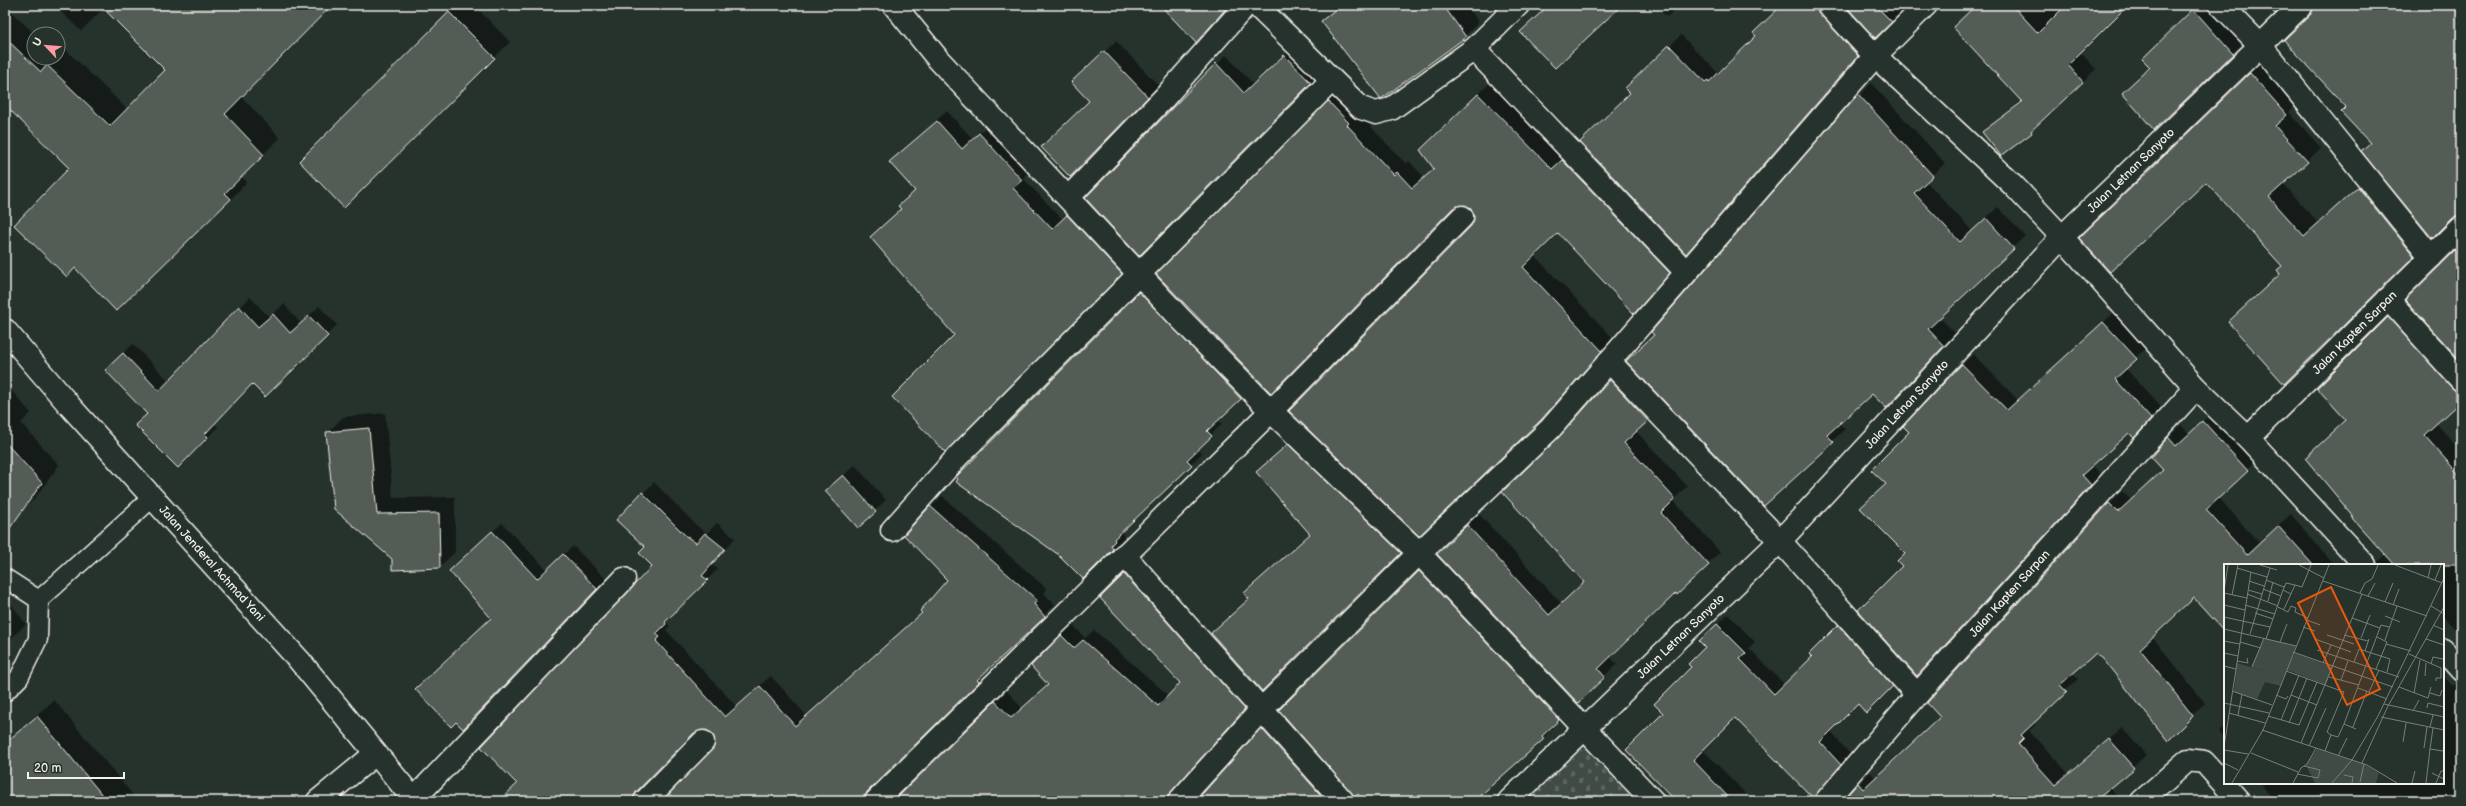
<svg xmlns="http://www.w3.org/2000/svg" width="2466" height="806" font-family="'Balsamiq Sans',sans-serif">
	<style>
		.cemetery { fill: url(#cemetery-stones); stroke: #9a9e96 }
		.shadow { fill: #0007 }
		.building { fill: #525c55; stroke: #f4f1e8 }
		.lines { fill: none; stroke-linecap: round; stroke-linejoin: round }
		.lane-casing { stroke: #f4f1e8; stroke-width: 21 }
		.street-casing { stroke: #f4f1e8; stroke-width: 25 }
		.secondary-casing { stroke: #f4f1e8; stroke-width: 25 }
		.lane { stroke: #26332d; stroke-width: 18 }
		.street { stroke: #26332d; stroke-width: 22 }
		.secondary { stroke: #26332d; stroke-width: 22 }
		.labels { text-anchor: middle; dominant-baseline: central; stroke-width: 3.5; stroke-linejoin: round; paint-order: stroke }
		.street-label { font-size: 12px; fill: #f4f1e8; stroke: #26332d }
		.inset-road { fill: none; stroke: #787f78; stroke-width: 1 }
		.view { fill: #e8590c; fill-opacity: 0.15; stroke: #e8590c; stroke-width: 2 }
		.inset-edge { fill: none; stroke: #f4f1e8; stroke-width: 2 }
	</style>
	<defs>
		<pattern id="cemetery-stones" width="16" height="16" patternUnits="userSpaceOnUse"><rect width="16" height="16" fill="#414b45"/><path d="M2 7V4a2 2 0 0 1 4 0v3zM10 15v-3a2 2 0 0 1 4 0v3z" fill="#5d6560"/></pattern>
	</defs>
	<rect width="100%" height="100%" fill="#26332d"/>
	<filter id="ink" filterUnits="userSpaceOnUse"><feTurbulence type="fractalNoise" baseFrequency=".025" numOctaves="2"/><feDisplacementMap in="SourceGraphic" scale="8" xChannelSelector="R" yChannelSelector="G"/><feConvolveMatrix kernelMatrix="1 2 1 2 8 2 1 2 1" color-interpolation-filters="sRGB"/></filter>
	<g filter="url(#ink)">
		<path class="cemetery" d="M1587 730 1652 801H1513Z"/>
		<g class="shadow">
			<path d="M5 5H8L6 7 35 34 34 58H58L65 49 128 110 167 70 104 8 81 31 54 5H331L241 96 280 138 241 176 247 182 231 199 71 168 8 107 5 110Z"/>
			<path d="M457 5H474L510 42 344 206 300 161Z"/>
			<path d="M1339 5H1466L1479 22 1465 36 1322 21Z"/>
			<path d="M1655 5H1679L1667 17Z"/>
			<path d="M1783 5H1833L1869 44 1686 252 1631 93 1626 88 1681 35 1717 72 1720 69 1722 71 1757 36Z"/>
			<path d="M1846 5H1898L1902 10 1875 37Z"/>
			<path d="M1976 5H2127L2080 52 2096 69 2031 132H1984L2022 100Z"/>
			<path d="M2198 5H2210L2244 42 2154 129 2151 67 2144 59Z"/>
			<path d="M1116 41 1158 85 1081 165 1090 100 1084 71Z"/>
			<path d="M1294 46 1320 73 1139 255 1087 198 1226 55 1254 85Z"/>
			<path d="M2264 60 2300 100 2289 112 2321 148 2283 183 2318 223 2373 174 2427 241 2284 383 2229 322 2281 274 2283 265 2206 180 2094 224Z"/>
			<path d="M1490 83 1565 158 1681 260 1646 301 1558 232 1534 255 1613 338 1540 420 1472 226 1475 220 1472 208 1465 204 1158 274 1341 90 1358 113 1406 164 1409 161 1424 177 1435 168 1433 138Z"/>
			<path d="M1871 83 1945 163 1926 181 1972 231 1998 207 2025 236 1939 317 1955 333 1898 395 1872 392 1839 423 1845 429 1764 505 1652 332Z"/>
			<path d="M947 111 973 139 990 123 1031 169 1023 178 1063 220 1078 206 1131 263 945 450 956 335 899 206 916 190 901 152Z"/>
			<path d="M1151 281 1252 387 1218 420 1222 424 1198 448 1202 453 1124 528 1126 529 1122 533 1124 537 1083 578 968 465Z"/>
			<path d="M250 297 269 317 284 304 301 324 319 306 337 325 265 396 252 383 214 423 218 427 178 467 116 360 133 344 170 382Z"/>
			<path d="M2401 306 2461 373V400L2436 423 2461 451V636L2443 616V565H2378V562L2385 554 2306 458 2347 420 2318 388Z"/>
			<path d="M2115 312 2147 347 2125 368 2161 407 2144 426 2129 431 2092 465 2101 474 1917 675 1904 566 1906 553 1887 484 1911 432 1905 426 1973 354 2018 400Z"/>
			<path d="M1622 368 1660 408 1636 431 1687 486 1673 500 1720 552 1609 656 1617 664 1578 701 1450 542 1479 514 1561 603 1585 581 1563 434Z"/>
			<path d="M5 383 31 413 21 423 59 465 35 498 17 516 5 522Z"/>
			<path d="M2216 409 2259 458 2218 497 2259 543 2291 514 2334 565H2225V631L2194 597 2152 636 2205 703 2168 739 2104 658 2096 651 2072 673 2078 679 2033 722 2036 725 2029 731 2068 773 2122 728 2146 755 2110 788 2121 801H1840L1846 798 1870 772 1876 778 1941 717 1928 703 2122 491 2131 500 2164 469 2152 457 2169 438 2181 425 2189 434Z"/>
			<path d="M385 413 393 498 455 497V552L439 567 393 558 327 433 343 417Z"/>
			<path d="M1299 434 1411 542 1262 690 1250 598 1245 593 1311 533 1268 461Z"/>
			<path d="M855 465 886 500 858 527 826 491Z"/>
			<path d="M654 482 697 526 707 533 717 523 735 538 712 565 718 569 675 611 666 622 670 626 666 630 736 706 771 676 807 716 923 613 948 580 931 507 942 496 1047 589 1044 593 1055 605 988 669 989 670 878 781 874 793 882 801H660L666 799 713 751 716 739 713 733 706 729 694 732 646 781 643 793 650 801H500L518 784 653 565 646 547 618 520Z"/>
			<path d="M502 523 547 570 573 546 606 579 472 719 492 617 459 562Z"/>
			<path d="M1430 561 1569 708 1552 725 1554 727 1543 738 1473 801H1356L1353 792 1280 710Z"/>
			<path d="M1135 564 1255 698 1180 781 1178 794 1185 801H891L897 799 1007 691 1022 708 1049 684 1032 666 1073 625 1085 638 1094 630 1169 696 1181 683 1101 598Z"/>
			<path d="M5 596 26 624 5 644Z"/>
			<path d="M1728 614 1755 642 1749 648 1785 685 1813 657 1810 654 1849 615 1902 675 1866 711 1858 703 1830 731 1850 754 1814 797 1735 717 1702 749 1753 801 1670 800 1673 797 1665 713 1706 647 1701 641Z"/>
			<path d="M2443 677 2452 686 2461 678V801H2274L2260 783H2443Z"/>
			<path d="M54 700 138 801H5V742Z"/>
			<path d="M1273 718 1351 801H1197Z"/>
			<path d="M2225 727V739L2219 732Z"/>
		</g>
		<g class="building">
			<path d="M100 5H332L225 114 264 155 225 193 231 199 116 311 75 268 67 277 14 225 69 168 5 105V38L41 72 47 65 110 126 165 70Z"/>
			<path d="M1160 5H1229L1196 43Z"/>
			<path d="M1341 5H1443L1466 37 1381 99 1321 21Z"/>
			<path d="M1549 5H1622L1555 68 1520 32Z"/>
			<path d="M1782 5H1816L1819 13 1858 56 1686 254 1580 142 1630 93 1625 88 1669 45 1705 82 1708 80 1709 82 1756 36 1753 33Z"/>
			<path d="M1845 5H1875L1892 22 1875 38Z"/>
			<path d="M1976 5H2012L2038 33 2066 5H2128L2068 65 2083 82 2031 131 2032 133 2001 156 1982 132 2022 102 1953 27Z"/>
			<path d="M2266 5H2284L2275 14Z"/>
			<path d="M2314 5H2461V215L2452 218 2432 238 2361 151 2370 143 2341 112 2346 107 2284 40 2311 14Z"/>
			<path d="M2193 9 2233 54 2154 130 2122 93 2150 67 2142 59Z"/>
			<path d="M449 12 495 58 344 208 299 161Z"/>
			<path d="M1104 51 1148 97 1070 177 1041 147 1089 101 1071 82Z"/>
			<path d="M1284 55 1311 83 1139 256 1085 198 1216 63 1244 93Z"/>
			<path d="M2250 73 2287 115 2275 126 2308 162 2269 197 2304 236 2358 187 2414 256 2284 384 2228 322 2280 274 2277 270 2282 266 2206 182 2110 272 2079 238Z"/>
			<path d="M1478 94 1552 169 1562 160 1670 273 1634 314 1558 233 1523 267 1602 351 1541 420 1419 536 1289 411 1471 226 1474 220 1471 208 1465 205 1453 208 1271 393 1156 274 1328 101 1349 123 1347 125 1394 175 1397 172 1412 188 1434 169 1420 150Z"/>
			<path d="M1858 94 1933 176 1914 193 1960 242 1986 218 2014 249 1928 329 1944 346 1886 408 1872 394 1827 435 1834 442 1764 506 1626 361 1654 335 1651 332Z"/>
			<path d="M937 121 962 149 979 133 1022 180 1013 188 1052 229 1067 215 1122 274 945 452 892 397 954 335 870 237 901 209 898 206 915 191 889 162Z"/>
			<path d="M2461 245V361L2405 300Z"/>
			<path d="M1139 292 1241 399 1207 431 1212 436 1187 460 1192 465 1114 539 1115 541 1111 545 1113 549 1083 579 1059 555 956 482 958 479 956 477Z"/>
			<path d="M239 306 258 327 273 314 290 333 309 316 328 336 265 397 252 384 205 434 208 437 178 468 135 425 147 414 105 370 123 353 159 391Z"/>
			<path d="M2388 317 2452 388 2461 392V401L2424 435 2461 477V565H2394L2352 518 2353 516 2305 458 2346 420 2317 388Z"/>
			<path d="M2103 322 2137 359 2115 379 2151 419 2134 438 2129 433 2082 475 2091 485 1917 676 1858 610 1902 566 1897 561 1905 553 1860 508 1886 484 1871 470 1909 432 1903 426 1962 364 2007 410Z"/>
			<path d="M1610 380 1648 421 1624 443 1675 499 1661 513 1709 565 1677 595 1676 593 1598 669 1605 677 1578 703 1437 554 1467 525 1549 615 1584 582 1502 492 1559 437Z"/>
			<path d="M2203 421 2248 471 2206 510 2247 555 2278 526 2313 565H2225V632L2194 598 2140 649 2193 716 2168 741 2103 659 2096 653 2060 685 2067 692 2021 735 2024 738 2018 744 2055 785 2109 739 2135 768 2095 801H1842L1858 783 1863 789 1940 717 1927 703 2109 503 2118 512 2163 470 2151 457 2168 437 2176 446Z"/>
			<path d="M369 428 377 514 439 513 440 568 392 570V559L334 509 326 432Z"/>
			<path d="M5 442 42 483 5 535Z"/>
			<path d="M1288 444 1401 553 1262 691 1211 633 1249 599 1244 593 1310 534 1256 472Z"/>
			<path d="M843 475 876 512 858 528 825 491Z"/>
			<path d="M642 492 686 536 696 543 705 533 725 549 702 576 708 580 665 622 666 624 656 634 660 637 656 641 725 717 760 686 795 726 922 613 920 611 947 580 904 535 930 506 1037 600 1034 604 1045 617 977 680 979 682 867 792 864 801H676L669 794 715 745 712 733 706 730 694 733 636 792 632 801H499L517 784 481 747 652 566 639 553 645 547 616 520Z"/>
			<path d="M492 531 537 579 563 554 597 589 463 729 456 722 451 727 415 689 491 618 449 571Z"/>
			<path d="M1419 571 1559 720 1542 736 1544 739 1474 801H1364L1358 794 1355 797 1279 710Z"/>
			<path d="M1124 574 1245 709 1170 793 1167 801H894L995 701 1011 718 1048 685 1031 666 1061 635 1074 648 1083 640 1158 706 1180 683 1100 598Z"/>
			<path d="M1717 624 1746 653 1740 659 1774 694 1812 657 1809 654 1838 625 1893 686 1866 713 1858 704 1820 742 1841 765 1814 799 1735 718 1693 760 1732 801H1676L1626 750 1663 713 1654 704 1691 667 1688 664 1705 647 1699 641Z"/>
			<path d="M37 716 107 801H5V743Z"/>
			<path d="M1261 728 1326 801H1196Z"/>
		</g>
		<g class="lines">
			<defs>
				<g id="lane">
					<path d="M5 578 39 600 152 498"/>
					<path d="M5 692 19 678 38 639 39 600"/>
				</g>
				<g id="street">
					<path d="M894 5 938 59 1181 319 1271 411 1419 553 1653 801"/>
					<path d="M1256 5 1361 108 1376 113 1391 109 1474 49"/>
					<path d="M1518 5 1474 49 1686 272"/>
					<path d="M1828 5 1875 56 2013 185 2062 237 2196 388 2248 438 2365 565"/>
					<path d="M2221 5 2261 46 2431 257"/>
					<path d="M1068 198 1164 98 1246 5"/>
					<path d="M2388 299 2461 380"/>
					<path d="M1609 361 1780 541 1917 695"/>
					<path id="s1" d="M2248 438 2461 227"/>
					<path d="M892 530 958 456 1332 80"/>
					<path d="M1124 555 1343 801"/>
					<path d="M2443 650 2461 670"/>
					<path d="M413 800 624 579"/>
					<path d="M318 801 374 755"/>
					<path d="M645 801 703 742"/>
					<path d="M876 801 1271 411 1462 217"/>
					<path d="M1179 801 1261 710 1419 553 1550 429 1875 56 1926 5"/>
					<path id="s2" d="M1509 801 1780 541 2062 237 2302 5"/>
					<path id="s3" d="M1826 801 1917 695 2196 388"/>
					<path d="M2142 801 2188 760 2204 762 2239 801"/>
				</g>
				<g id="secondary">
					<path id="s4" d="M5 330 69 405 299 660 415 801"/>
				</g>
			</defs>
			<use href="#lane" class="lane-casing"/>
			<use href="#street" class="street-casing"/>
			<use href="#secondary" class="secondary-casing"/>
			<use href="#lane" class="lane"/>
			<use href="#street" class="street"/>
			<use href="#secondary" class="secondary"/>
		</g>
	</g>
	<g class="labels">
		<g class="street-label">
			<text stroke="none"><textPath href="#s2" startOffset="886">Jalan Letnan Sanyoto</textPath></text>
			<text stroke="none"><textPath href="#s1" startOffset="150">Jalan Kapten Sarpan</textPath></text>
			<text stroke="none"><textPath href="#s2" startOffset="562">Jalan Letnan Sanyoto</textPath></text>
			<text stroke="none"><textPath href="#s4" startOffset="312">Jalan Jenderal Achmad Yani</textPath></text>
			<text stroke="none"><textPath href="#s3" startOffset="277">Jalan Kapten Sarpan</textPath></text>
			<text stroke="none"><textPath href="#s2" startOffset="238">Jalan Letnan Sanyoto</textPath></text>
		</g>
	</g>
	<g transform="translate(2224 564)">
		<rect width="220" height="220" fill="#26332d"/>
		<path d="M71 89 109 103 102 121 63 106ZM13 99 59 113 57 122 41 118 33 135 10 128Z" fill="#414b45"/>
		<path d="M40 74 72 82 60 114 27 103ZM93 185 140 200 155 209 152 219H91L82 201Z" fill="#414b45"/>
		<path class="inset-road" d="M36 1 53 6M75 1 100 14M171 1 218 19M13 4 43 13M204 14 207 1M42 16 60 23M211 16 217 1M25 17 40 22M99 17 203 52M39 25 57 32M24 26 38 30M0 27 4 1M0 29 23 34M136 29 141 19 148 15 154 1M23 30 54 42M67 30 59 26 62 19 71 21M8 31 14 1M144 32 151 19M44 37 49 18M161 38 169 19M0 41 21 46M21 41 51 50M169 41 175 25M207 42 220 50M54 43 64 48 67 42 72 44 71 48 84 54M60 45 71 21 78 23 87 1M31 49 49 55M161 52 176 58M0 53 46 63M128 54 156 64M83 56 96 61M209 61 220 66M79 63 91 67M0 65 72 82M26 70 46 4M103 71 130 80M120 71 144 77M137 74 146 51M42 75 59 26M91 75 127 88M202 75 220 81M161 76 173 42M0 77 16 80M16 78 37 84M56 78 63 60M162 80 187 87M93 86 175 113M141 87 145 75M69 88 169 123M0 89 14 92M185 90 217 104V114H212V117M13 97 24 99 23 94M130 98 135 85 166 95 163 108M99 99 107 81M207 100 209 93 219 95M0 102 12 105M28 103 40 74M152 105 163 78 153 73M62 107 120 128 103 168 107 171M201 112 202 99M105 113 135 121M117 116 124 97M175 123 204 134 207 123M134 124 163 135M8 127 48 141M145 128 155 106M190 129 196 96M206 129 216 132 218 126M52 131 62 135 64 132M67 131 93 141M0 139 45 149M160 140 220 153M203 144 204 139 220 143M189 147 195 136M5 149 41 159M14 151 18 130M44 152 75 161 93 118M157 153 220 166M57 156 75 111M65 159 83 114M120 160 132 165M129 163 143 127M206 163 209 151M209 164 206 185 219 187M38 166 143 201 173 219M179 178 182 159M77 179 138 30M85 182 102 144M0 183 27 8M200 184 203 163M0 186 24 190M101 187 107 171 114 173 120 160 157 61 165 63M27 189 74 208M114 192 123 174M0 199 14 206M138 199 164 142 220 43M208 209 220 215M73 210 94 214 96 206 80 202M120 211 129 213 128 219M136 218 140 200M8 219 39 166 105 1M69 219 77 204 83 200 92 184M108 219 128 196 154 152 220 14M188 219 191 207M202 219 206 185M212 219 217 207H220"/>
		<path class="view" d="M107 23 156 125 123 141 74 39Z"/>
		<rect width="220" height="220" class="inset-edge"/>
	</g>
	<rect width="2466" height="806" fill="none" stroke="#26332d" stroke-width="20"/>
	<rect x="10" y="10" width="2446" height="786" fill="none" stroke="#f4f1e8" stroke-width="1.5" filter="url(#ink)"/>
	<g transform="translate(46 46) rotate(296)"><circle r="19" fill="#26332d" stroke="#787f78"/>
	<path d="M0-3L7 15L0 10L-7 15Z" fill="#ff9aa2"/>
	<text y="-6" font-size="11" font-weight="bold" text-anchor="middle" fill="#f4f1e8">U</text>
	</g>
	<path d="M28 772v6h96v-6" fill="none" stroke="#f4f1e8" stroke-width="2"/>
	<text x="34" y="772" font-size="12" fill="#f4f1e8" stroke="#26332d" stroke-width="3" paint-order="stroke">20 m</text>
</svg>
